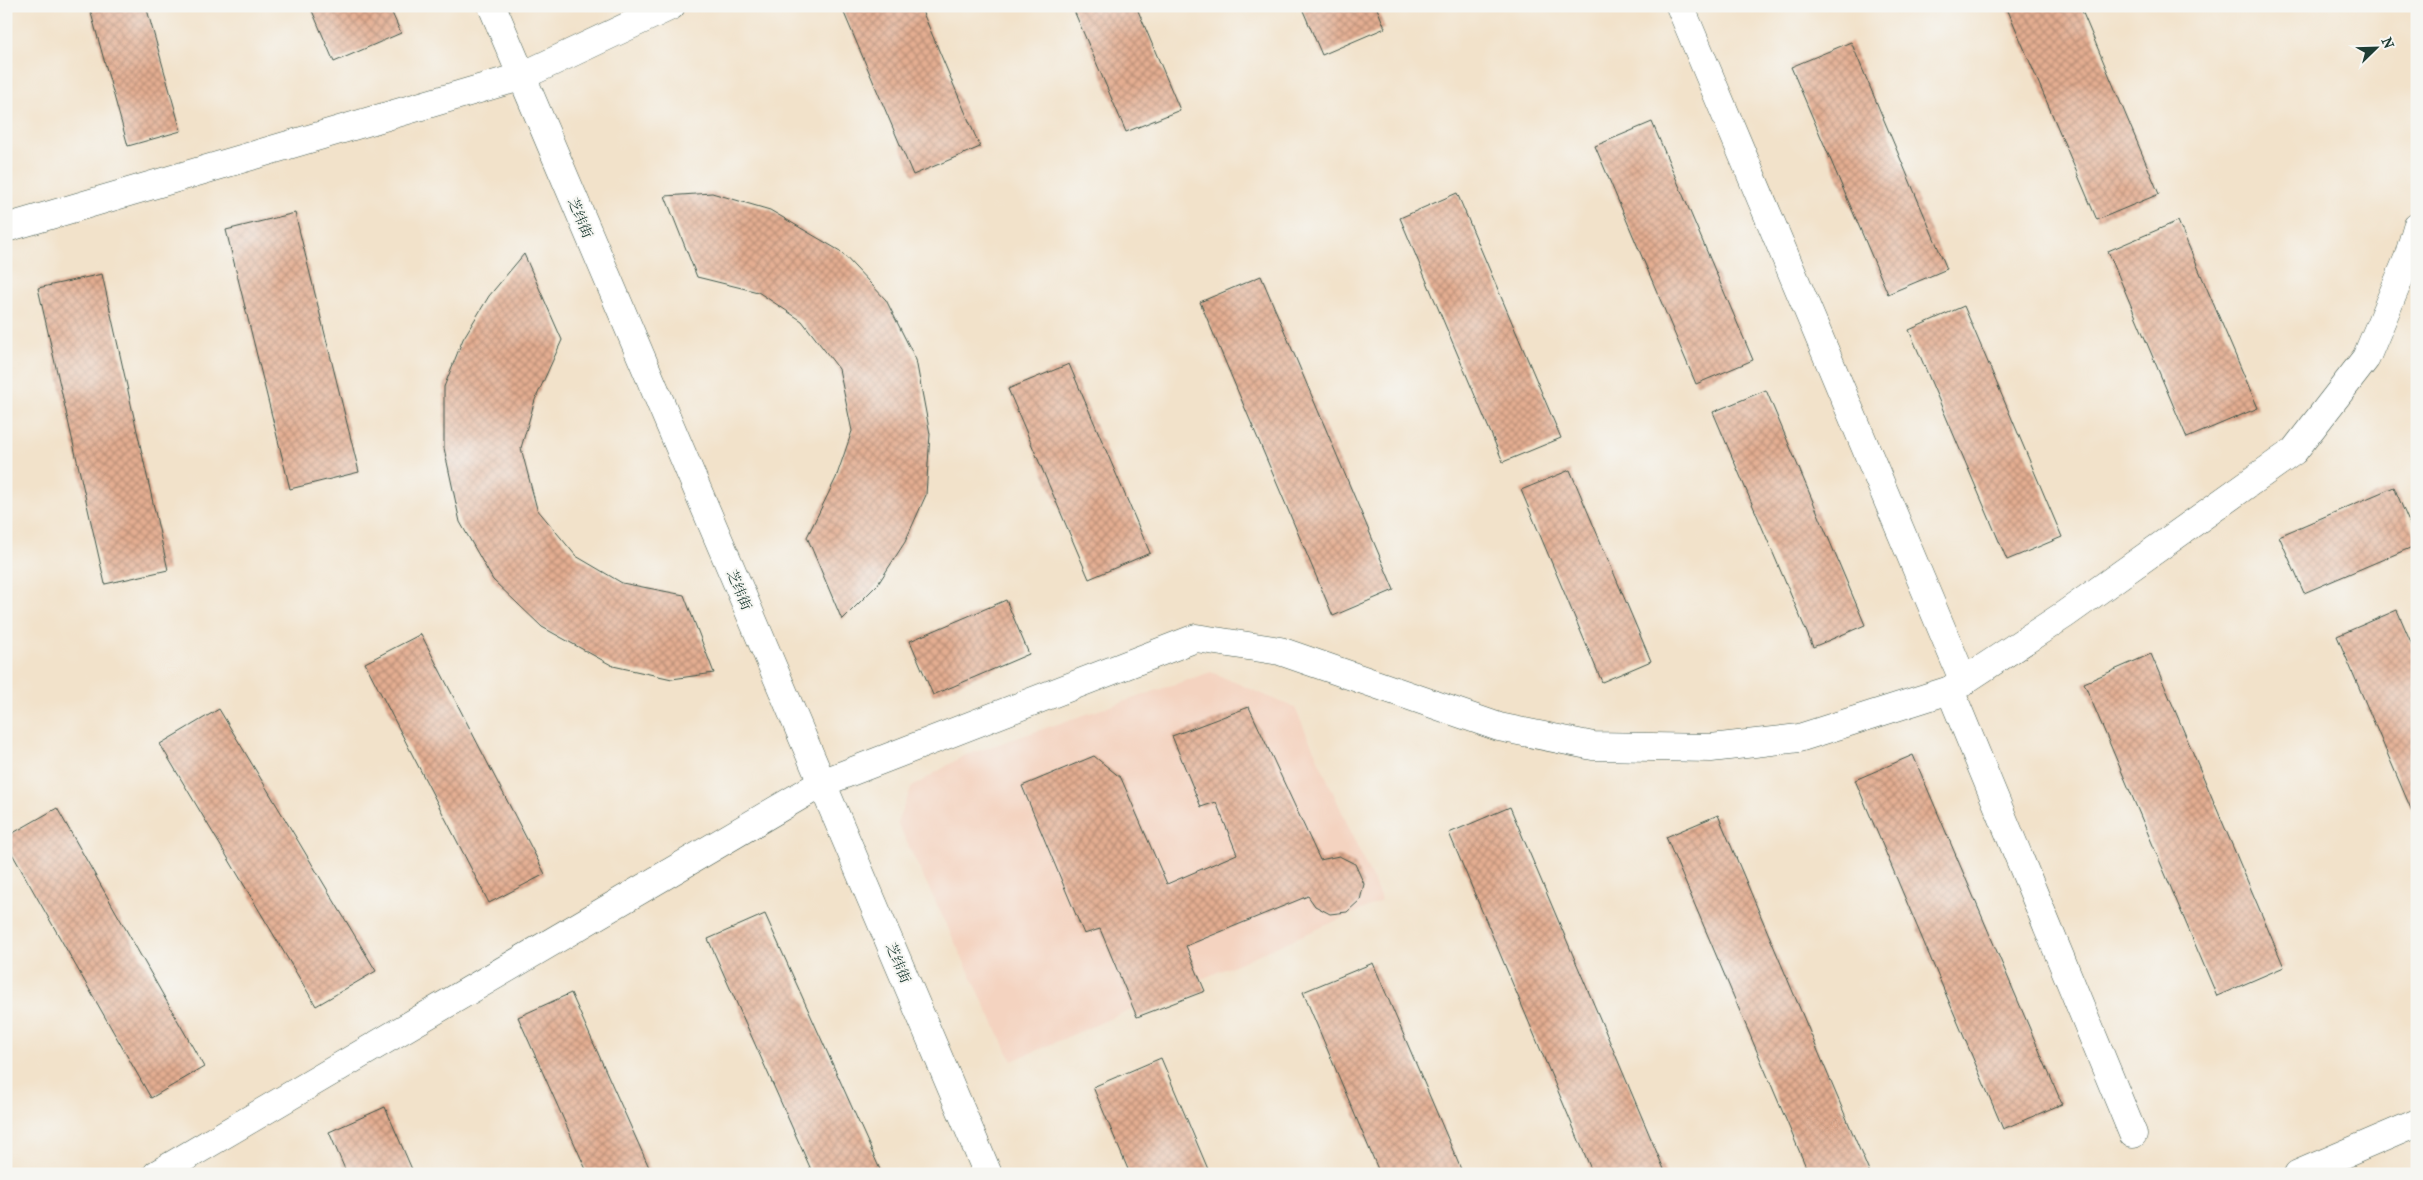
<svg xmlns="http://www.w3.org/2000/svg" width="2423" height="1180" font-family="'IM FELL French Canon','Noto Serif SC',serif">
	<style>
		.built { fill: #f4d3c0 }
		.building { fill: url(#building-cross-hatch) }
		.lines { fill: none; stroke-linecap: round; stroke-linejoin: round }
		.street-casing { stroke: #3f564a; stroke-width: 29 }
		.secondary-casing { stroke: #3f564a; stroke-width: 29 }
		.street { stroke: #fff; stroke-width: 28 }
		.secondary { stroke: #fff; stroke-width: 28 }
		.labels { text-anchor: middle; dominant-baseline: central; stroke-width: 4; stroke-linejoin: round; paint-order: stroke }
		.street-label { font-size: 14px; fill: #1f3d34; stroke: #f6f6f2 }
	</style>
	<defs>
		<pattern id="building-cross-hatch" width="8" height="8" patternUnits="userSpaceOnUse" patternTransform="scale(1.25)"><rect width="8" height="8" fill="#e4ad91"/><path d="M0 0l8 8M0 8l8-8" fill="none" stroke="#b88e77"/></pattern>
	</defs>
	<rect width="100%" height="100%" fill="#f6f6f2"/>
	<filter id="ink" filterUnits="userSpaceOnUse"><feTurbulence type="fractalNoise" baseFrequency=".02" numOctaves="2"/><feDisplacementMap in="SourceGraphic" scale="10" xChannelSelector="R" yChannelSelector="G"/><feConvolveMatrix kernelMatrix="1 2 1 2 8 2 1 2 1" color-interpolation-filters="sRGB"/></filter>
	<filter id="wash" filterUnits="userSpaceOnUse"><feTurbulence type="fractalNoise" baseFrequency=".0096" numOctaves="4" result="noise"/><feDisplacementMap in="SourceGraphic" scale="20" xChannelSelector="R" yChannelSelector="G"/><feGaussianBlur stdDeviation="1.12" result="paint"/><feColorMatrix in="noise" values="0 0 0 0 0 0 0 0 0 0 0 0 0 0 0 0 0 1.4 0 .05"/><feComposite in="paint" operator="in"/></filter>
	<g filter="url(#wash)">
		<rect width="100%" height="100%" fill="#f2e2ca"/>
		<path class="built" d="M1211 672 1295 708 1382 901 1012 1061 897 822 912 787 963 756Z"/>
		<g id="blocks">
			<g class="building">
				<path d="M89 6H146L181 131 128 146Z"/>
				<path d="M310 6H389L401 33 334 62Z"/>
				<path d="M841 6H920L980 147 913 175Z"/>
				<path d="M1072 6H1136L1180 110 1126 132Z"/>
				<path d="M1301 6H1376L1385 28 1322 55Z"/>
				<path d="M2006 6H2080L2159 194 2097 220Z"/>
				<path d="M1851 42 1947 269 1888 294 1791 67Z"/>
				<path d="M1652 122 1753 360 1696 384 1595 146Z"/>
				<path d="M712 193 770 210 840 251 886 300 916 360 930 434 926 495 905 542 878 584 842 620 807 537 836 478 852 431 839 369 802 321 758 292 697 277 665 196Z"/>
				<path d="M1457 193 1561 438 1503 462 1400 218Z"/>
				<path d="M295 213 359 472 290 489 226 230Z"/>
				<path d="M2178 221 2258 408 2187 438 2108 251Z"/>
				<path d="M524 254 562 340 535 400 521 448 537 509 576 556 622 583 684 595 714 673 672 679 613 666 542 627 493 580 460 522 444 448V387L463 339 489 296Z"/>
				<path d="M102 274 168 570 105 584 38 288Z"/>
				<path d="M1261 276 1394 590 1333 616 1200 302Z"/>
				<path d="M1964 306 2062 537 2007 560 1909 330Z"/>
				<path d="M1069 364 1150 553 1089 579 1008 389Z"/>
				<path d="M1766 390 1865 625 1813 647 1713 412Z"/>
				<path d="M1570 470 1651 661 1602 682 1521 490Z"/>
				<path d="M2394 487 2417 541V545L2304 593 2279 536Z"/>
				<path d="M1006 600 1029 654 933 695 910 641Z"/>
				<path d="M2397 610 2417 656V823L2337 636Z"/>
				<path d="M421 634 545 874 489 903 365 663Z"/>
				<path d="M2151 654 2284 967 2217 996 2084 683Z"/>
				<path d="M1249 707 1320 860 1339 856 1355 864 1364 884 1360 900 1347 912 1330 914 1315 906 1308 896 1186 946 1205 991 1137 1017 1100 929 1084 934 1022 786 1094 756 1121 778 1167 884 1237 854 1216 802 1201 807 1172 736Z"/>
				<path d="M219 709 376 971 316 1006 160 744Z"/>
				<path d="M1913 755 2062 1104 2003 1129 1855 780Z"/>
				<path d="M1510 807 1666 1174H1593L1449 833Z"/>
				<path d="M57 808 204 1067 151 1098 6 843V837Z"/>
				<path d="M1718 815 1870 1174H1809L1666 837Z"/>
				<path d="M765 914 882 1174H813L708 939Z"/>
				<path d="M1373 963 1463 1174H1380L1303 992Z"/>
				<path d="M571 993 652 1174H588L518 1017Z"/>
				<path d="M1161 1058 1210 1174H1130L1093 1087Z"/>
				<path d="M385 1107 414 1174H347L329 1132Z"/>
			</g>
		</g>
	</g>
	<g filter="url(#ink)">
		<use href="#blocks" fill-opacity="0" stroke="#3f564a" stroke-width="1"/>
		<g class="lines">
			<defs>
				<g id="street">
					<path d="M492 6 988 1174"/>
					<path d="M1680 6 1964 682"/>
					<path d="M6 228 520 77 671 6"/>
					<path d="M1950 690 2133 1134"/>
					<path d="M157 1174 822 783 1196 638 1280 651 1499 727 1593 746 1711 748 1799 738 1950 690 2064 615 2294 451 2366 358 2408 258 2417 227"/>
				</g>
				<path id="secondary" d="M2298 1174 2417 1123"/>
			</defs>
			<use href="#street" class="street-casing"/>
			<use href="#secondary" class="secondary-casing"/>
			<use href="#street" class="street"/>
			<use href="#secondary" class="secondary"/>
		</g>
	</g>
	<g class="labels">
		<g class="street-label">
			<text transform="translate(580 218) rotate(67)">芝纬街</text>
			<text transform="translate(739 590) rotate(67)">芝纬街</text>
			<text transform="translate(898 963) rotate(67)">芝纬街</text>
		</g>
	</g>
	<rect width="2423" height="1180" fill="none" stroke="#f6f6f2" stroke-width="25"/>
	<g transform="translate(2376 48) rotate(67)" stroke="#f6f6f2" stroke-width="4" paint-order="stroke">
	<path d="M0-4L9 19L0 12L-9 19Z" fill="#1f3d34"/>
	<text y="-8" font-size="14" font-weight="bold" text-anchor="middle" fill="#1f3d34">N</text>
	</g>
</svg>
